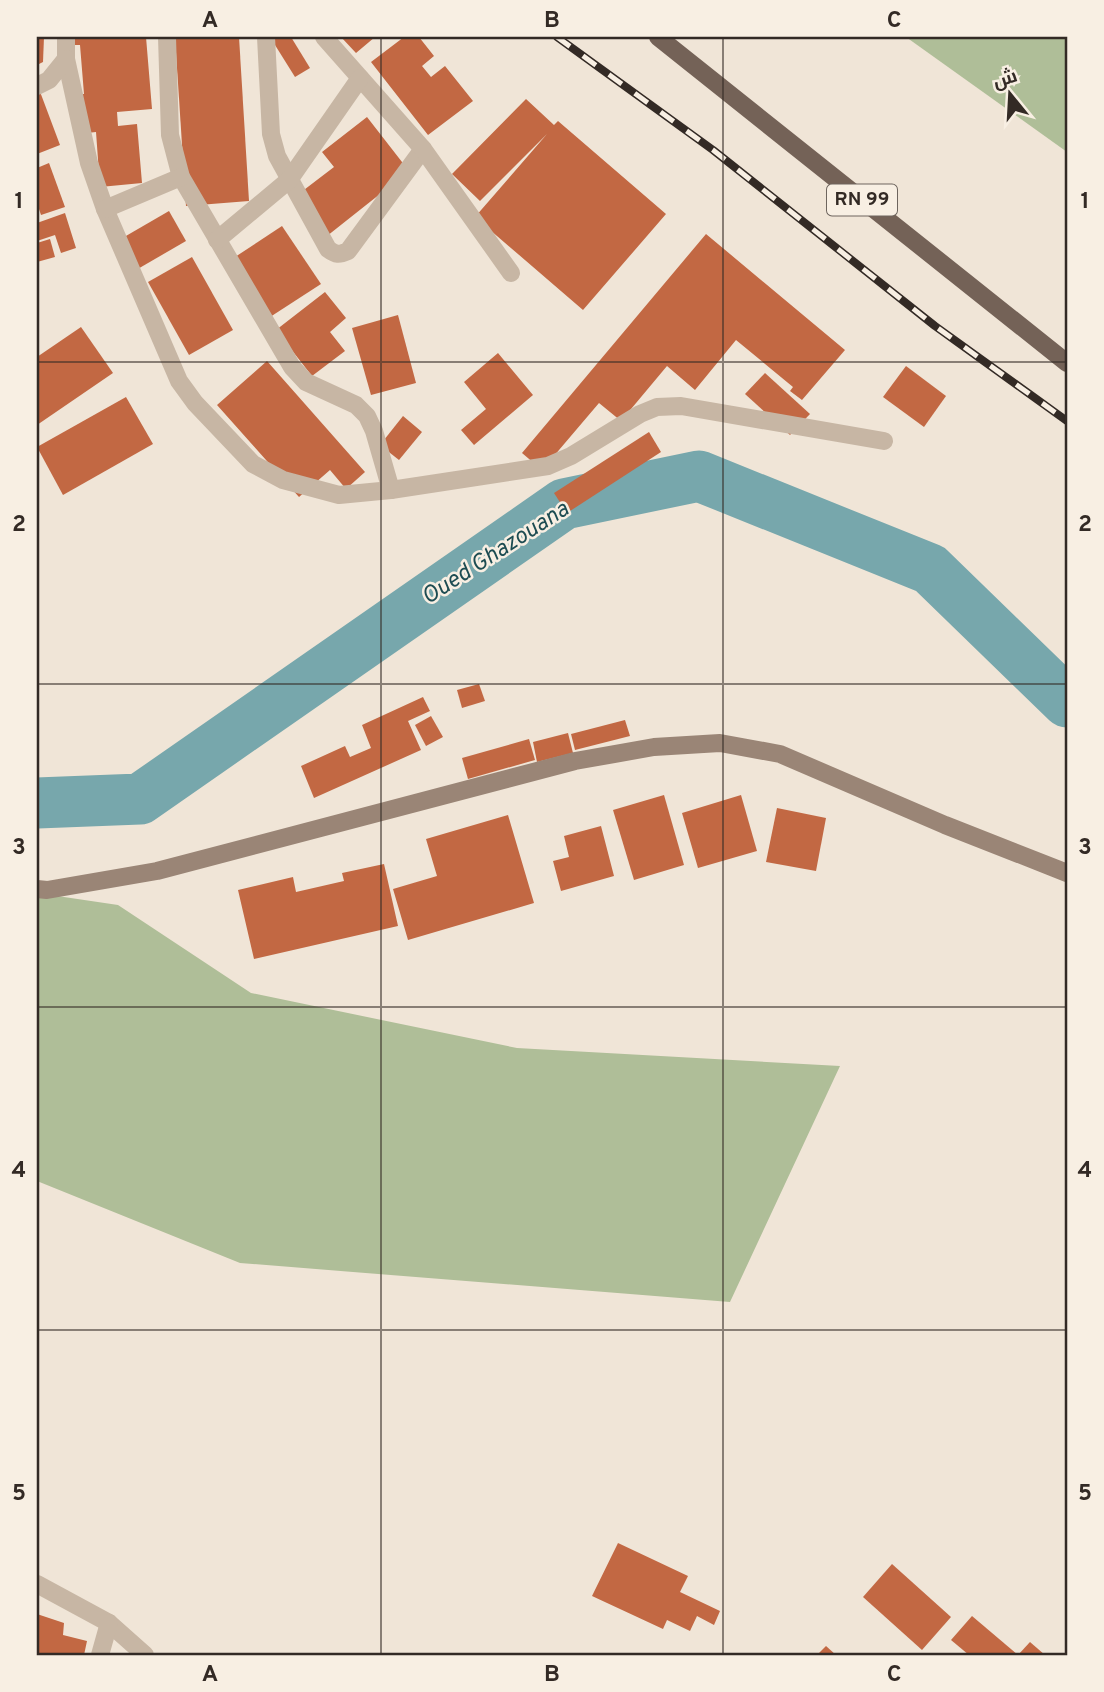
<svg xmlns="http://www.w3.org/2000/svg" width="1104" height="1692" font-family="Overpass,Cairo,sans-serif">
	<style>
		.green { fill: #afbe98 }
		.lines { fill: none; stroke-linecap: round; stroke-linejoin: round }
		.river { stroke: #77a7ac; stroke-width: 51 }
		.building { fill: #c26843 }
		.street { stroke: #c7b6a4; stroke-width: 18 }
		.secondary { stroke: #9a8576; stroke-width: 18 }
		.primary { stroke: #746257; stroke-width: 18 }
		.rail-casing { stroke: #332a25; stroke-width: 8 }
		.rail { stroke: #f8efe3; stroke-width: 5; stroke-dasharray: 16; stroke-linecap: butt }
		.grid { fill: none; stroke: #332a25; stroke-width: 2; stroke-opacity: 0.55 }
		.labels { text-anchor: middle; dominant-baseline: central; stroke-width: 5; stroke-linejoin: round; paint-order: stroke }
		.shield { fill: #f8efe3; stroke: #6e655e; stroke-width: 2 }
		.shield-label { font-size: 19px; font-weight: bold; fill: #332a25 }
		.water-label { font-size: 23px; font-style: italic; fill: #1d4c52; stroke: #f8efe3 }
		.neatline { fill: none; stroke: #332a25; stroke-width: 2.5 }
		.grid-label { font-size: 23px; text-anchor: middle; font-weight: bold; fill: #332a25 }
	</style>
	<rect width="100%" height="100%" fill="#f0e5d7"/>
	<g class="green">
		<path d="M906 37H1067V152Z"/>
		<path d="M37 893 118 905 251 993 517 1048 840 1066 730 1302 240 1263 37 1181Z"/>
	</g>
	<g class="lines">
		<path class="river" d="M37 803 140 799 564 504 699 476 930 569 1067 702"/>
	</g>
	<g class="building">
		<path d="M37 37H44L43 62 37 65Z"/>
		<path d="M70 37H146L152 109 117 112 118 126 137 124 142 183 100 187 96 132 77 134 74 94H84L80 45H71Z"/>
		<path d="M175 37H239L249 201 186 206Z"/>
		<path d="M270 37H291L310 68 295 77Z"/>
		<path d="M341 37H375L356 53Z"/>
		<path d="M404 37H419L434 56 422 66 431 77 445 66 473 101 428 135 371 62Z"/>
		<path d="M39 89 60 145 37 154V90Z"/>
		<path d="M526 99 554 125 558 121 666 214 583 310 475 217 547 134 480 201 452 174Z"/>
		<path d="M367 117 409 171 327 236 296 196 334 167 322 152Z"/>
		<path d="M49 163 65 207 41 215 37 203V168Z"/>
		<path d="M169 211 186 241 136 270 119 240Z"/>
		<path d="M65 213 76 248 61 253 55 235 37 241V223Z"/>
		<path d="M282 226 321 284 267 319 229 261Z"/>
		<path d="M706 234 845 350 802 400 790 391 793 387 736 340 695 390 667 366 621 421 599 403 542 470 522 453Z"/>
		<path d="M50 239 55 257 37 262V243Z"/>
		<path d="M192 257 233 330 189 355 148 282Z"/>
		<path d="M325 292 346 318 330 332 345 351 312 376 276 330Z"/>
		<path d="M398 315 416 383 371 395 352 328Z"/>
		<path d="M81 327 113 373 37 425V357Z"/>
		<path d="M498 353 533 395 474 445 461 430 486 409 464 382Z"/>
		<path d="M267 361 365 472 346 489 330 470 299 497 217 405Z"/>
		<path d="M906 366 946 396 924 427 883 397Z"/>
		<path d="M765 373 810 414 790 435 745 394Z"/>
		<path d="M126 397 153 444 63 495 37 447Z"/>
		<path d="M403 416 422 432 399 460 380 445Z"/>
		<path d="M649 432 661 452 567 513 554 493Z"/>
		<path d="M479 684 485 701 462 708 457 690Z"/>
		<path d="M423 697 430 711 408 721 421 750 314 798 301 766 345 746 350 757 371 748 362 725Z"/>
		<path d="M431 716 443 737 426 746 415 725Z"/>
		<path d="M625 720 630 736 575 750 571 734Z"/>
		<path d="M568 733 573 753 537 762 533 742Z"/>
		<path d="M529 739 535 760 468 779 462 758Z"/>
		<path d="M664 795 684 865 634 880 613 810Z"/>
		<path d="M741 795 757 851 698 868 682 813Z"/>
		<path d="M777 808 826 818 816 871 766 862Z"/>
		<path d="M508 815 534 903 408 940 393 889 437 876 426 839Z"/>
		<path d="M601 826 614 876 561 891 553 861 569 857 564 836Z"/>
		<path d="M384 864 398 926 254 959 238 890 293 877 296 892 344 881 342 873Z"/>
		<path d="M618 1543 688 1576 680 1592 720 1611 714 1625 697 1616 690 1631 667 1620 663 1629 592 1596Z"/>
		<path d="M892 1564 951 1617 922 1650 863 1597Z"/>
		<path d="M37 1614 64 1623 63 1635 87 1641 84 1655H37Z"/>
		<path d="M972 1616 1018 1655H969L951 1640Z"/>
		<path d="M1030 1642 1045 1655H1018Z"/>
		<path d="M826 1646 836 1655H817Z"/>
	</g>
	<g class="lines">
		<g class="street">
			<path d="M66 37V59L89 163 105 209 179 381 195 403 253 464 283 480 339 495 391 490 548 466 571 456 640 414 657 407 681 406 884 441"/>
			<path d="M167 37 170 135 181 177 292 367 306 382 356 405 367 416 374 431 391 490"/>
			<path d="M266 37 271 134 277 156 328 249C336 255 339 255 348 251L423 149"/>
			<path d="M324 37 423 149 511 273"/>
			<path d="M37 86 49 80 66 59"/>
			<path d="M105 209 181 177"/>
			<path d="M217 240 289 180 360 78"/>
			<path d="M37 1584 109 1623 145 1655"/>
			<path d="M100 1655 109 1623"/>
		</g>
		<path class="secondary" d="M37 889 47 890 157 871 575 761 654 747 720 743 780 754 945 825 1067 873"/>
		<path class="primary" d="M658 37 1067 363"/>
		<defs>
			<path id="rail" d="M557 37 713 150 935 326 1067 421"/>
		</defs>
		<use href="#rail" class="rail-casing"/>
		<use href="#rail" class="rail"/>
	</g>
	<path class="grid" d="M381 37V1655M723 37V1655M37 362H1067M37 684H1067M37 1007H1067M37 1330H1067"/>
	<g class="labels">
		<rect class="shield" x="827" y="184.5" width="70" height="31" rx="5"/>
		<g class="shield-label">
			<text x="862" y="200">RN 99</text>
		</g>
		<g class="water-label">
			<text transform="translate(496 554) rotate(-33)">Oued Ghazouana</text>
		</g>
	</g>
	<rect width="1104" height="1692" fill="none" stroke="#f8efe3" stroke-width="77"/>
	<g transform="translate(1010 94) rotate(342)" stroke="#f8efe3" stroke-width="5" paint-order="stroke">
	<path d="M0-5L12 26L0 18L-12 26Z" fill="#332a25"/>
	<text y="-10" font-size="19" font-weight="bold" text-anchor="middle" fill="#332a25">ش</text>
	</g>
	<rect x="38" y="38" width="1028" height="1616" class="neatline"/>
	<g class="grid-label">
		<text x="210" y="27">A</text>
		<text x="552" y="27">B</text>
		<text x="894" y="27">C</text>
		<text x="19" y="208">1</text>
		<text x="1085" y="208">1</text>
		<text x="19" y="531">2</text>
		<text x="1085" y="531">2</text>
		<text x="19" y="854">3</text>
		<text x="1085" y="854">3</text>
		<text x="19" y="1177">4</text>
		<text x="1085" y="1177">4</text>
		<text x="19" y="1500">5</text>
		<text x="1085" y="1500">5</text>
		<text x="210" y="1681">A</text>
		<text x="552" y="1681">B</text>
		<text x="894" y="1681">C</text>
	</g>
</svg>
